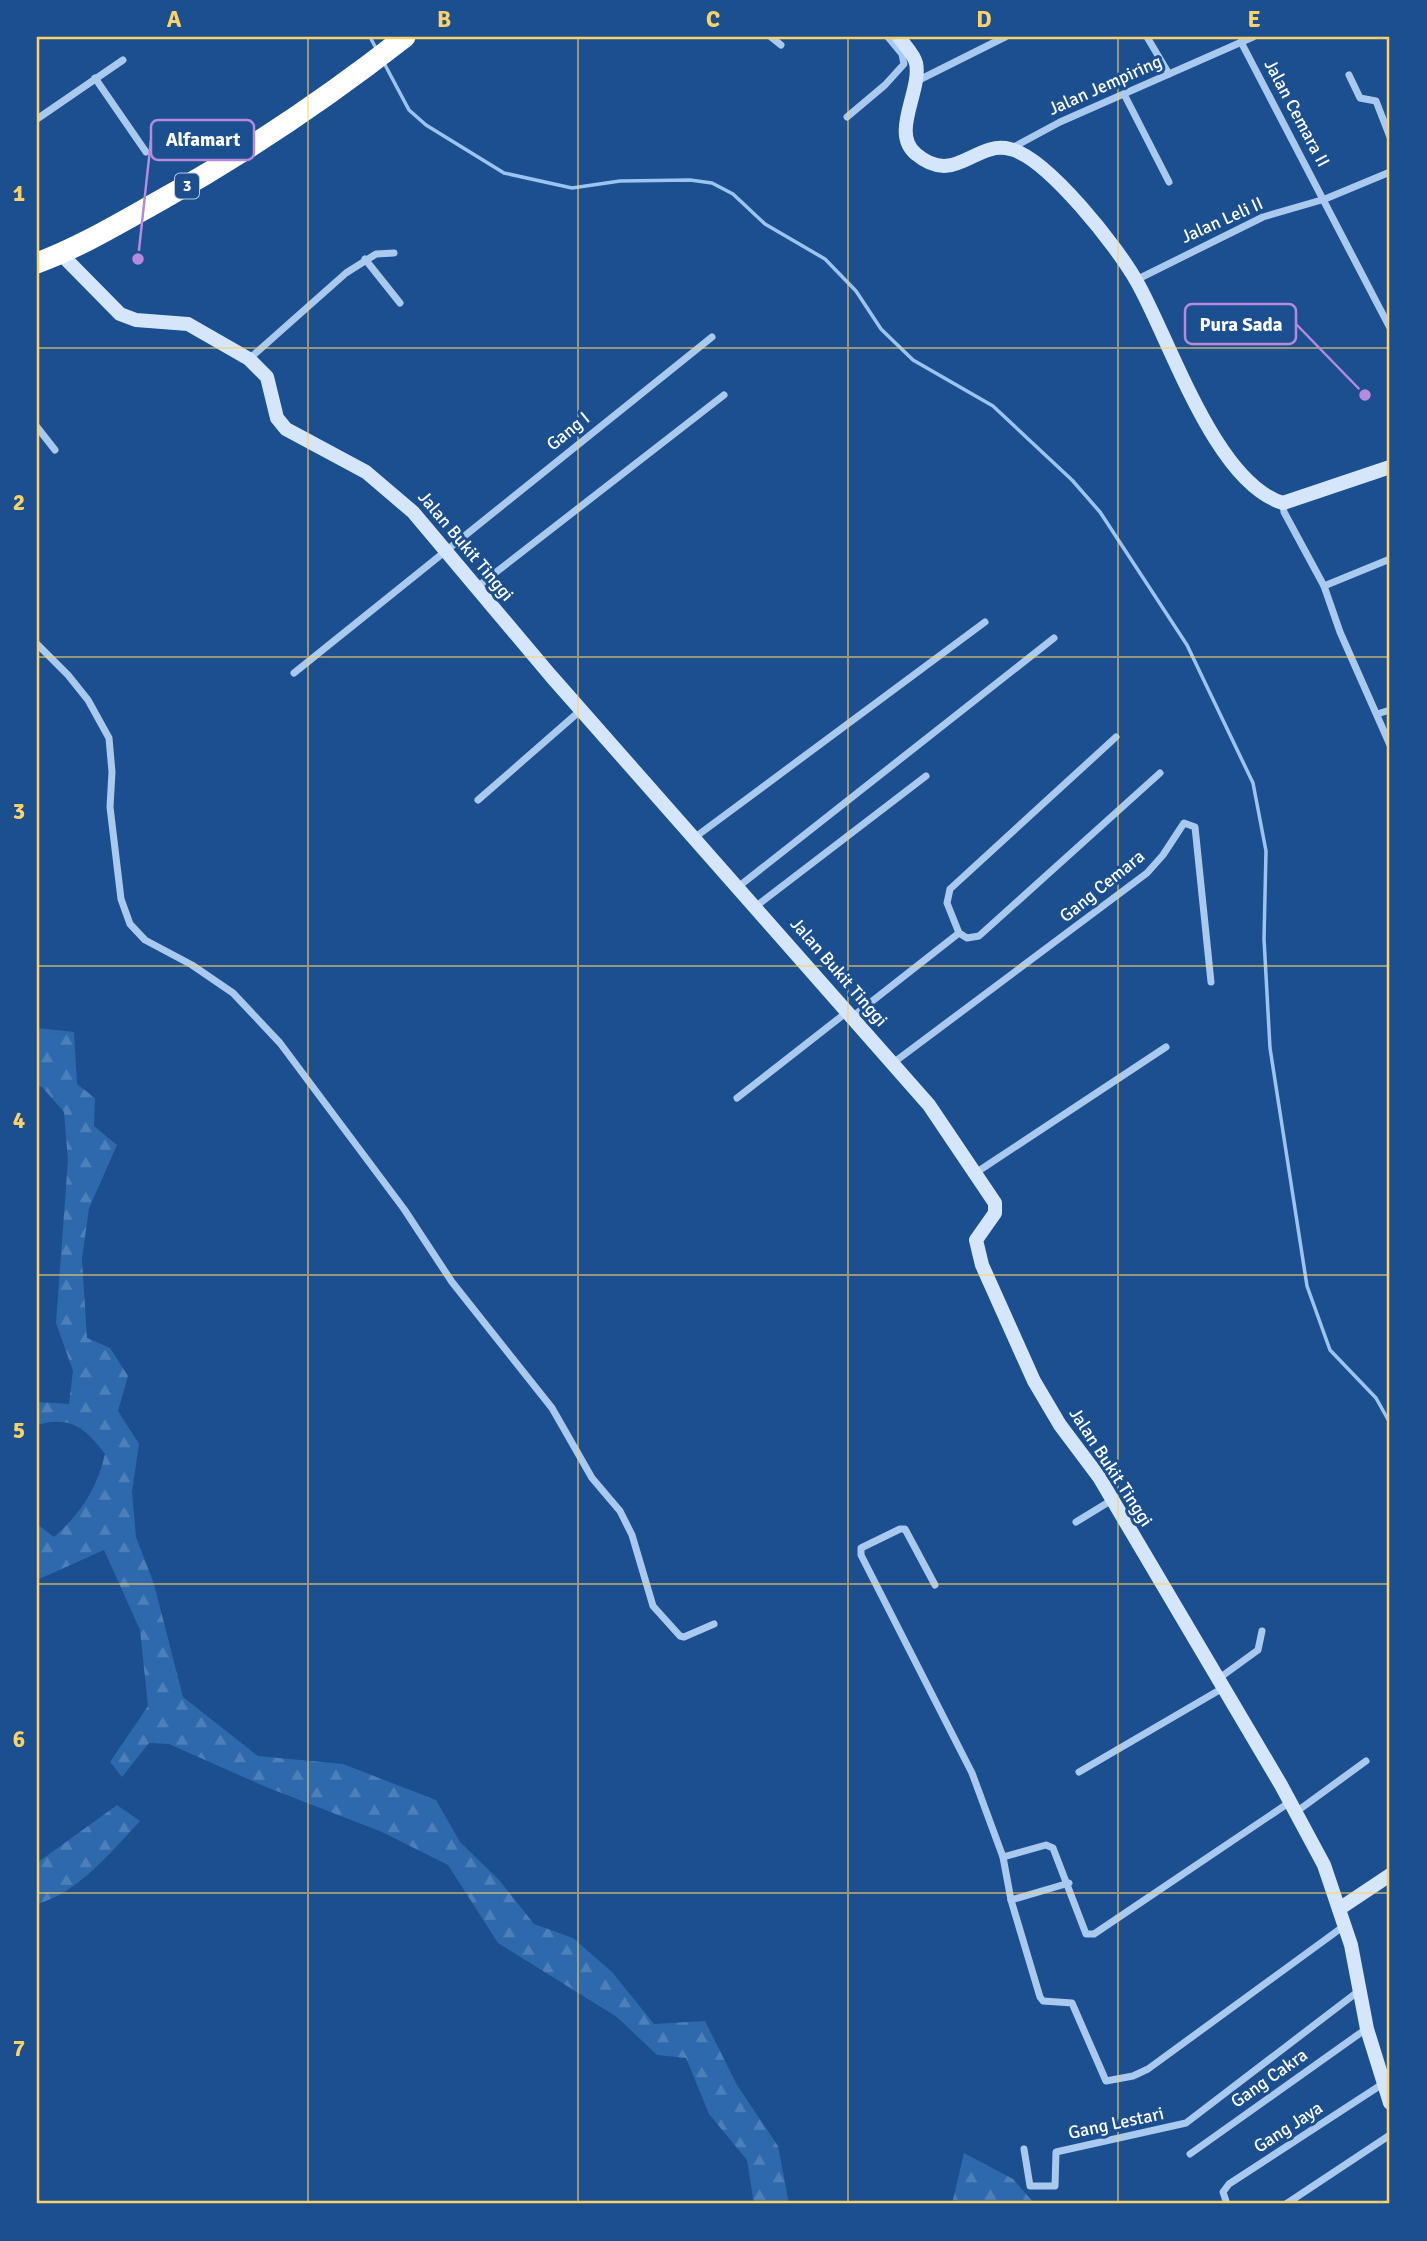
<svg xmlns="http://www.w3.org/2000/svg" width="1427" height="2241" font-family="Signika,sans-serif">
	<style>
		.forest { fill: url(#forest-firs) }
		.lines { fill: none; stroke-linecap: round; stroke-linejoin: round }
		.stream { stroke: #9cc4f0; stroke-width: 3.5 }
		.street { stroke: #a9c9ee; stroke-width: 7 }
		.secondary { stroke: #d6e6fa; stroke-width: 14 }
		.highway { stroke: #fff; stroke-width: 21 }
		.grid { fill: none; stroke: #ffd166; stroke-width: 2; stroke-opacity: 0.55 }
		.labels { text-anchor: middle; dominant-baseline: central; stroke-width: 6; stroke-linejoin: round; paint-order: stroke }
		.shield { fill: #1b4f8f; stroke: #bbcadd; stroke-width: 2 }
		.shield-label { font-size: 16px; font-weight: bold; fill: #fff }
		.street-label { font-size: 18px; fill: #fff; stroke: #1b4f8f }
		.leader { fill: none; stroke: #b68bdc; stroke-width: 2.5 }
		.callout-dot { fill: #b68bdc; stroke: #1b4f8f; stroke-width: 2.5 }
		.callout { fill: #1b4f8f; stroke: #b68bdc; stroke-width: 2.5 }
		.callout-label { font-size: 19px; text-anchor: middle; font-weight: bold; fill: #fff }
		.neatline { fill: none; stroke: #ffd166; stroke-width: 2.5 }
		.grid-label { font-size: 23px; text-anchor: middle; font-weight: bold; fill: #ffd166 }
	</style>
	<defs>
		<pattern id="forest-firs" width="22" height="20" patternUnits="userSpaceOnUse" patternTransform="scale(1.75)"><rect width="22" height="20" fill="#2e69ad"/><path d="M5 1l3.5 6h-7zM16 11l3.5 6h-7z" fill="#4d80b9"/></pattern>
	</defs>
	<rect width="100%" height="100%" fill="#1b4f8f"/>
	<g class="forest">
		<path d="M37 1028 74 1032 77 1084 95 1098 94 1126 117 1145 89 1208 82 1259 87 1338 110 1348 128 1376 118 1411 139 1444 132 1492 136 1537 154 1584 183 1697 258 1756 343 1764 436 1800 460 1842 499 1880 534 1924 573 1938 612 1972 654 2024 705 2021 737 2085 778 2146 789 2204H754L747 2160 709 2114 686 2058 657 2055 617 2017 498 1943 448 1865 382 1832 266 1787 169 1744 149 1743 122 1777 110 1762 148 1706 140 1630 104 1550 37 1580V1524L54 1537C81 1513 97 1489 105 1454 86 1428 70 1415 37 1425V1402L69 1404 73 1371 56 1323 68 1160 64 1112 42 1087 37 1086Z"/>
		<path d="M117 1805 140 1821C111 1852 78 1893 37 1904V1863Z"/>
		<path d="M964 2153 1013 2179 1035 2204H952Z"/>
	</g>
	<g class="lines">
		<g class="stream">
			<path d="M370 37 377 50"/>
			<path d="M384 63 409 110 426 125 504 173 572 188 620 181 690 180 712 183 733 194 765 224 825 259 856 291 881 329 913 360 993 406 1072 480 1100 512 1187 645 1253 783 1266 851 1264 939 1270 1048 1307 1286 1330 1350 1376 1398 1390 1423"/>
		</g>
		<g class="street">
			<path d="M771 37 781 45"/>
			<path d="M1147 37 1169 74"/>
			<path d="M1241 42 1390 328"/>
			<path d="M1349 75 1360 98 1376 101 1390 137"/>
			<path d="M95 78 146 152"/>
			<path d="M917 81 1005 37"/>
			<path d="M1124 94 1169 182"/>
			<path d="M847 117 885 85 904 64 902 54 888 37"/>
			<path d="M37 119 123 60"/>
			<path d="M1012 148 1060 122 1253 37"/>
			<path d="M365 259 400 303"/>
			<path d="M1136 280 1263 217 1325 199 1390 172"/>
			<path d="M249 359 346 273 376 254 394 253"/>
			<path d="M37 427 55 450"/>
			<path d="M1283 503 1284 512 1324 586 1340 632 1390 745"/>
			<path d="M1324 586 1390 559"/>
			<path d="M477 587 724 395"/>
			<path d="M37 644 68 675 88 700 109 738 112 772 110 807 121 899 130 924 145 940 192 965 233 993 280 1043 404 1209 452 1282 552 1408 592 1478 620 1511 632 1535 653 1606 680 1636 684 1637 714 1624"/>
			<path d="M294 673 712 337"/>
			<path d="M1377 714 1390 710"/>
			<path d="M478 800 581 710"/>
			<path d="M694 838 985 622"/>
			<path d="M738 887 1054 638"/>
			<path d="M755 907 926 776"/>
			<path d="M959 933 967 938 979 936 1160 773"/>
			<path d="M852 1017 959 933 947 903 950 889 1116 737"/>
			<path d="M893 1063 1147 873 1163 855 1184 823 1195 827 1211 982"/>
			<path d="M737 1098 847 1012"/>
			<path d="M977 1172 1166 1047"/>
			<path d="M1076 1522 1112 1500"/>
			<path d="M935 1585 905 1529H900L861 1548V1555L972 1773 1003 1857 1046 1845 1053 1848 1086 1934H1094L1290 1802"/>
			<path d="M1218 1679 1258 1650 1262 1631"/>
			<path d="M1079 1772 1223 1688"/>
			<path d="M1296 1812 1366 1761"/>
			<path d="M1003 1857 1011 1900 1040 1997 1043 2001 1072 2003 1106 2081 1133 2076 1148 2069 1344 1926"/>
			<path d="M1011 1900 1069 1883"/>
			<path d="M1024 2149 1030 2186H1055L1056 2152 1186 2123 1360 1990"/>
			<path d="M1190 2154 1366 2029"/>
			<path d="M1227 2204 1223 2192 1229 2184 1384 2083"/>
			<path d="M1286 2204 1390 2135"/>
		</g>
		<g class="secondary">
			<path d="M899 37C904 45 914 54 916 63 922 91 890 133 916 154 955 187 975 140 1010 149 1047 157 1119 249 1137 282 1170 340 1215 483 1283 503L1390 467"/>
			<path d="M61 254 120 314 136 320 188 324 249 359 267 377 277 418 286 429 366 472 413 512 551 676 929 1105 995 1203V1213L976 1240 982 1265 1034 1381 1060 1425 1099 1477 1281 1785 1324 1865 1351 1945 1367 2029 1390 2103"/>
			<path d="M1339 1909 1390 1875"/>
		</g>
		<path class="highway" d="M37 263C80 247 120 223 161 200 247 152 327 98 405 37"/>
	</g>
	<path class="grid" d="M308 37V2204M578 37V2204M848 37V2204M1118 37V2204M37 348H1390M37 657H1390M37 966H1390M37 1275H1390M37 1584H1390M37 1893H1390"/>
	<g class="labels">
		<rect class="shield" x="175" y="173.5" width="24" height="25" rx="5"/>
		<g class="shield-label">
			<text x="187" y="186">3</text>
		</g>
		<g class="street-label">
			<text transform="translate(1105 85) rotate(-24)">Jalan Jempiring</text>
			<text transform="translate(1297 113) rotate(62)">Jalan Cemara II</text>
			<text transform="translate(1222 220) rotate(-24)">Jalan Leli II</text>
			<text transform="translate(568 431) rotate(-39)">Gang I</text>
			<text transform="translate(466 546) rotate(50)">Jalan Bukit Tinggi</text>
			<text transform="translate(1102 886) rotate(-39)">Gang Cemara</text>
			<text transform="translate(839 972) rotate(49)">Jalan Bukit Tinggi</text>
			<text transform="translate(1111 1467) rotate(57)">Jalan Bukit Tinggi</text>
			<text transform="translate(1269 2078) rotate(-35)">Gang Cakra</text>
			<text transform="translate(1116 2123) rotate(-12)">Gang Lestari</text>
			<text transform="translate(1288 2127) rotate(-33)">Gang Jaya</text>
		</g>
	</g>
	<path class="leader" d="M138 259L151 140M1365 395L1296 324"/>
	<g class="callout-dot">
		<circle cx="138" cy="259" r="7"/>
		<circle cx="1365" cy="395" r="7"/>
	</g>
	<g class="callout">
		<rect x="151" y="120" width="103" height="40" rx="7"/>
		<rect x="1185" y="304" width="111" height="40" rx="7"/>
	</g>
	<g class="callout-label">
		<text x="203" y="146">Alfamart</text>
		<text x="1241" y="331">Pura Sada</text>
	</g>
	<rect width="1427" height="2241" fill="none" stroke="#1b4f8f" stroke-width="77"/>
	<rect x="38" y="38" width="1350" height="2164" class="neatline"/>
	<g class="grid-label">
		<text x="174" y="27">A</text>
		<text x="444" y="27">B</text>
		<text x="713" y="27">C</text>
		<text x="984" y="27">D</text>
		<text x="1254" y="27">E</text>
		<text x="19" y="201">1</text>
		<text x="19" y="510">2</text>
		<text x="19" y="819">3</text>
		<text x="19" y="1128">4</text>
		<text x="19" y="1438">5</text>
		<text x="19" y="1747">6</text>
		<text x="19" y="2056">7</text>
	</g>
</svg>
